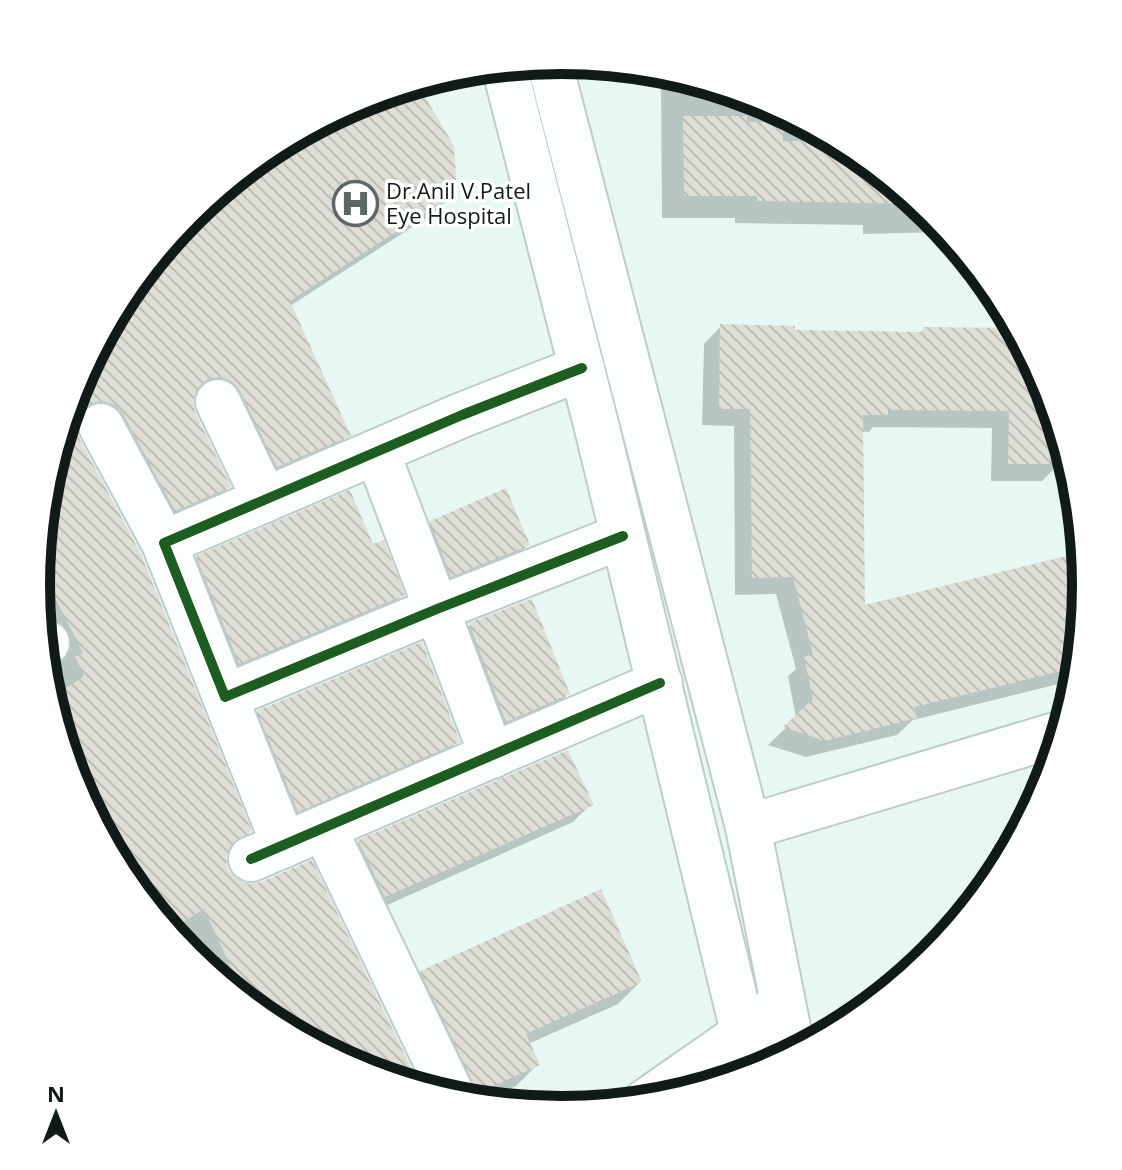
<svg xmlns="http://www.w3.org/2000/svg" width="1122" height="1170" font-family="'Open Sans',sans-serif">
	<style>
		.shadow { fill: #0003 }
		.building { fill: url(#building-back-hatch) }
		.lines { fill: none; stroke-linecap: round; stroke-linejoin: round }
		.minor-casing { stroke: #bfcdca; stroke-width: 48 }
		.secondary-casing { stroke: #bfcdca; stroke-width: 48 }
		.minor { stroke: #fbfefd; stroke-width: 44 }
		.secondary { stroke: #fbfefd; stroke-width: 44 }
		.cycleway-casing { stroke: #fff; stroke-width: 15 }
		.cycleway { stroke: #1b5e20; stroke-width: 10 }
		.labels { text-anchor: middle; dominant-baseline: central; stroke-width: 7; stroke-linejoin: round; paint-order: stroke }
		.poi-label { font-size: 22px; fill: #101a18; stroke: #fff; text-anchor: start }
		.rim { fill: none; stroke: #101a18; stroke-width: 10 }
	</style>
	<defs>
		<pattern id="building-back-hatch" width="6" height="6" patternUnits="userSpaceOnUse" patternTransform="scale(2)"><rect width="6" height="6" fill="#dfded6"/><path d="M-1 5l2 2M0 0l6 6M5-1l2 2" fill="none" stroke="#bebeb7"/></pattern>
	</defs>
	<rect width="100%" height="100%" fill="#e7f8f4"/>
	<g class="shadow">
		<path d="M657 69 762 100 853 149 933 214 947 232 863 234V225L735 223V218H662L661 88 656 87Z"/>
		<path d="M415 83 452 146 455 192 434 213 290 306 348 435 328 456 256 486 199 397 192 398 193 413 229 487 208 507 154 530 81 421 75 422 77 439 249 831 225 854 227 870 419 1088 360 1070 269 1021 189 956 124 876 76 785 50 701 63 693 51 668 49 652 42 645 36 585 46 482 76 384 125 293 190 213 270 148 361 100Z"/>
		<path d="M721 326 793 332 919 334 924 329 1017 330 1046 385 1060 430V463L1042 481H991L992 428 873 427 869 432 861 431 863 608 1083 554 1086 585 1076 684 1075 680 913 720 897 735 806 757 768 745 796 718 788 676 796 669 776 594 735 595 734 426 702 425 704 344Z"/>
		<path d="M431 522 528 545 502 570 425 601 405 548Z"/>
		<path d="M372 547 402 595 384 613 221 681 179 576 197 558Z"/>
		<path d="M531 601 568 694 549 713 487 740 451 644 470 625Z"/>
		<path d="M258 712 458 741 439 760 279 828 240 730Z"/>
		<path d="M567 752 591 804 573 822 367 914 341 860 359 842Z"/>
		<path d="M1026 823 1000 872 994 845 1012 827Z"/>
		<path d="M421 972 640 982 618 1004 528 1044 538 1064 516 1086 481 1102 458 1100 399 995Z"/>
	</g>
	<g class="building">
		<path d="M417 83 454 146 457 192 290 301 351 436 277 467 240 391 233 382 221 377 208 379 197 389 193 401 195 412 231 487 175 511 123 414 115 405 103 401 89 404 79 414 76 426 79 438 141 554 252 831 231 845 226 857 228 870 237 879 249 884 261 882 312 860 421 1089 360 1070 269 1021 248 1004 204 909 169 931 124 876 76 785 50 699 84 676 75 656 83 653 38 564 46 482 76 384 125 293 190 213 270 148 361 100Z"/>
		<path d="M683 116H747V122H783V141H839L853 149 920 204 757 201V196H684Z"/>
		<path d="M1010 317 1046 385 1062 435V464H1008L1009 411 888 410V415H863L865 605 1083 552 1086 585 1078 667 914 707 917 718 825 741 783 727 813 699 804 657 813 654 793 577 752 578 750 409H719L720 324 795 326V330L923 332V327L1010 328Z"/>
		<path d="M506 488 530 545 451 577 430 521Z"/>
		<path d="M350 490 373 544 384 540 405 595 239 664 196 556Z"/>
		<path d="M532 599 570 694 506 722 469 623Z"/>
		<path d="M422 642 460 742 298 812 257 711Z"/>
		<path d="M568 750 594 805 385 897 358 840Z"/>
		<path d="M601 889 642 982 526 1034 540 1065 478 1093 420 971Z"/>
	</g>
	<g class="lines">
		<defs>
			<g id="minor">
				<path d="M582 368 462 415 164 543 225 697 437 609 623 536"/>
				<path d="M218 402 265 500"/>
				<path d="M101 426 164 543"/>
				<path d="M377 452 492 756"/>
				<path d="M42 646 47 643"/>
				<path d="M225 697 284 845"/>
				<path d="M748 827 1062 733"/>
				<path d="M324 828 454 1099"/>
				<path d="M251 859 660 683"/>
				<path d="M645 1102 744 1033 773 1010"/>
			</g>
			<g id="secondary">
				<path d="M549 61 748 827 793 1053"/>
				<path d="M504 66 597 428 753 1073"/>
			</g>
		</defs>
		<use href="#minor" class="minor-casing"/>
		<use href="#secondary" class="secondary-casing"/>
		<use href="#minor" class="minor"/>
		<use href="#secondary" class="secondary"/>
		<defs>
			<g id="cycleway">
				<path d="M582 368 462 415 164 543 225 697 437 609 623 536"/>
				<path d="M251 859 660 683"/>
			</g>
		</defs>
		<use href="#cycleway" class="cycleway-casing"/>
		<use href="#cycleway" class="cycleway"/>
	</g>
	<defs>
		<symbol id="hospital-ring" viewBox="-11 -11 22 22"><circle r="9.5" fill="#fff" stroke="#5b6865" stroke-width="1.5"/><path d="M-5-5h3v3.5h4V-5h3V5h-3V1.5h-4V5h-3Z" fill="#5b6865"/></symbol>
	</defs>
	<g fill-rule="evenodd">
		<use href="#hospital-ring" x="330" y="178" width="51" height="51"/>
	</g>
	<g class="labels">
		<g class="poi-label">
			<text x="386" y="190">Dr.Anil V.Patel<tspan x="386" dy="25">Eye Hospital</tspan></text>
		</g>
	</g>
	<path d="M0 0H1122V1170H0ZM50 585a511 511 0 1 1 1022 0a511 511 0 1 1-1022 0Z" fill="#fff" fill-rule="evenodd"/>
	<path class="rim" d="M50 585a511 511 0 1 1 1022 0a511 511 0 1 1-1022 0Z"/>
	<g transform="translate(56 1114)" stroke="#ffffff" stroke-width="6" paint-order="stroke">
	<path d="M0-6L14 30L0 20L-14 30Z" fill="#101a18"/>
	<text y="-12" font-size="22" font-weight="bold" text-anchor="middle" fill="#101a18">N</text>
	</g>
</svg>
